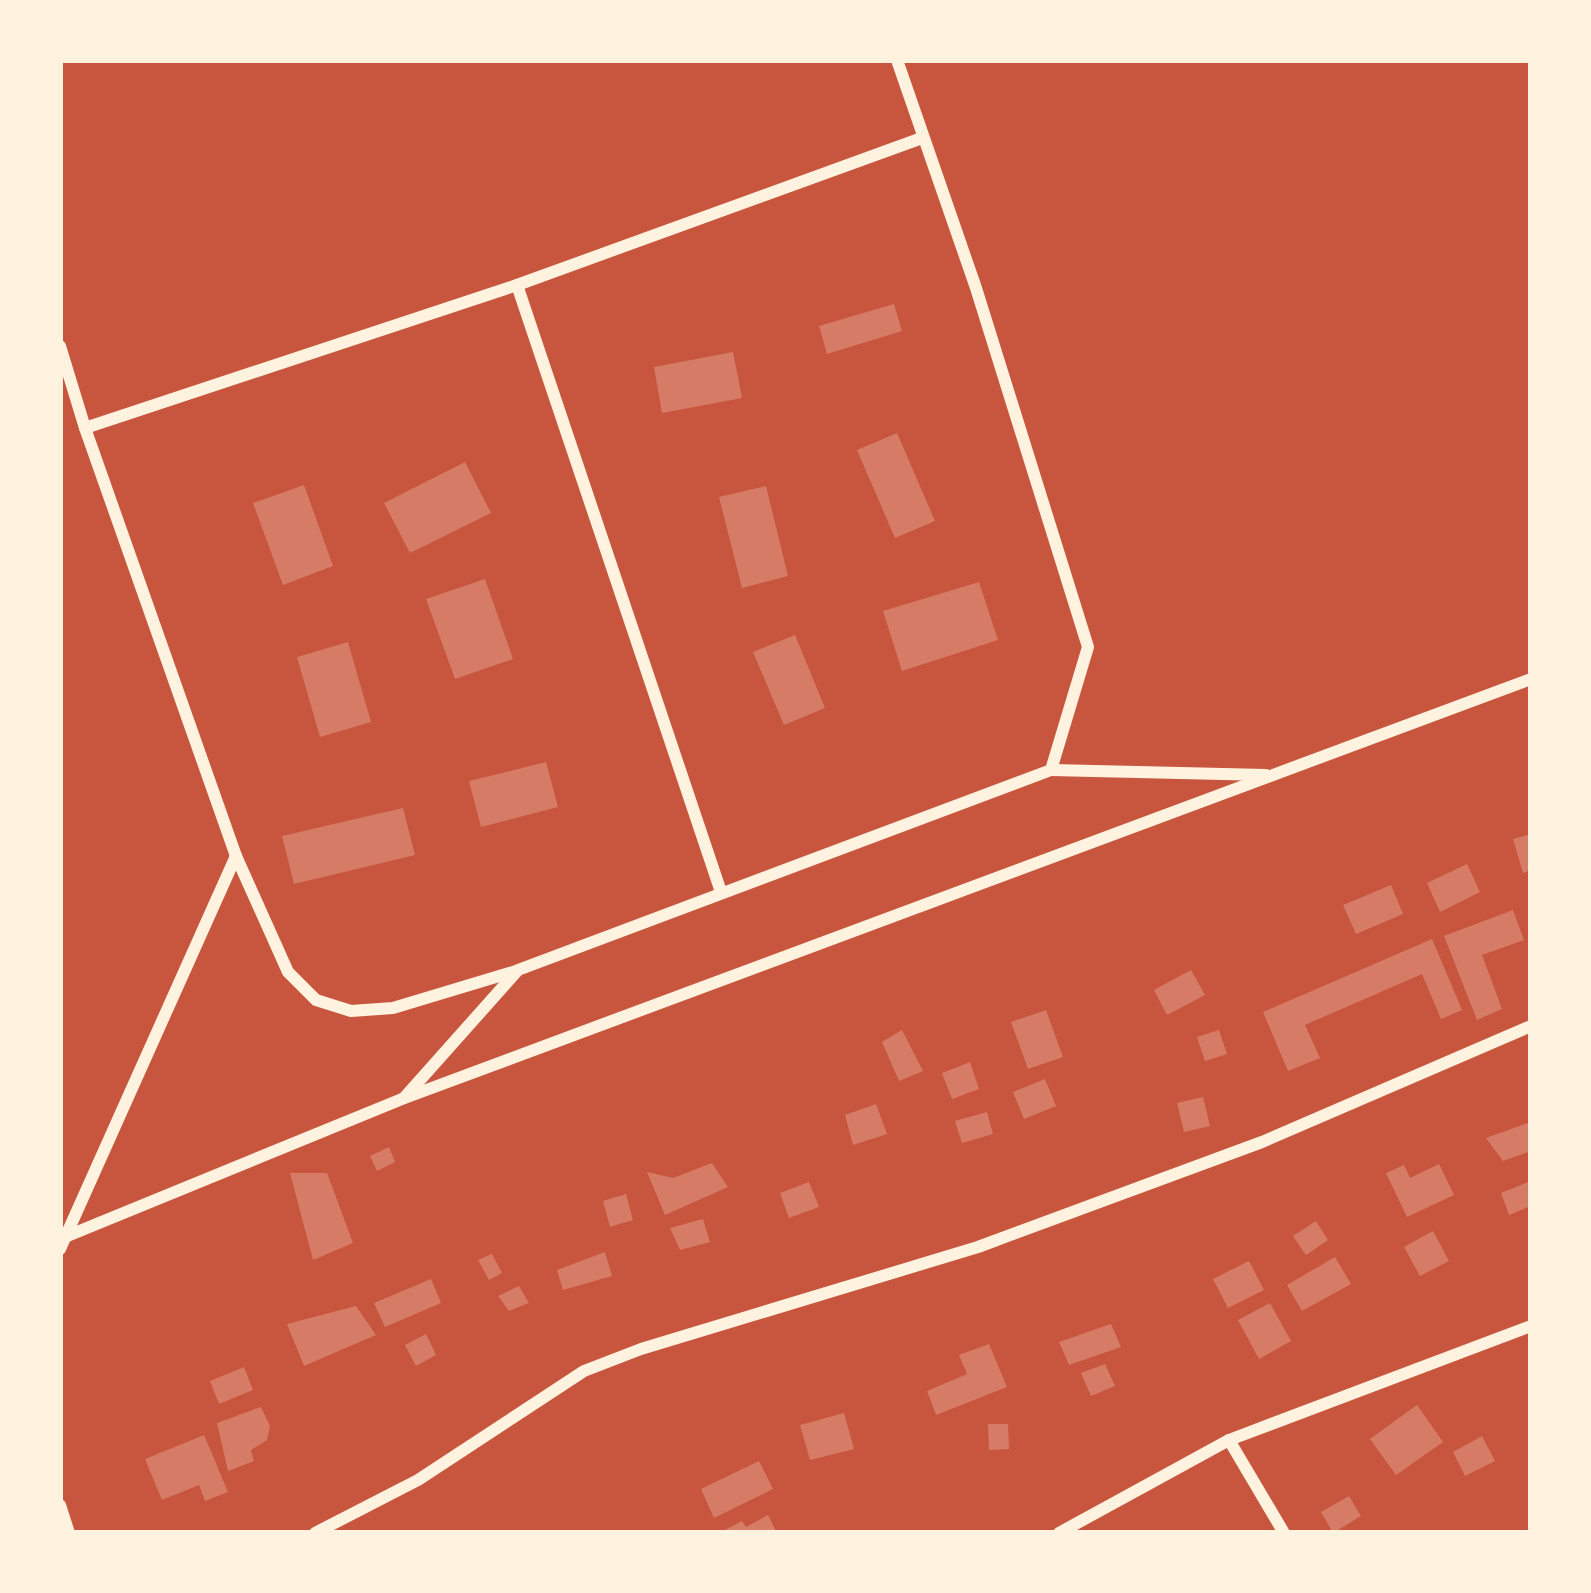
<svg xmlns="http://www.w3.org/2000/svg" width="1591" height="1593" font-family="'Asap Condensed',sans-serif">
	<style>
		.building { fill: #d67c66 }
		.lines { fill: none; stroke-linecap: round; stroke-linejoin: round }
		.minor { stroke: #fff3e0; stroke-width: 12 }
	</style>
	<rect width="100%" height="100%" fill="#c8553d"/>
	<g class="building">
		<path d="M894 304 902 331 827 354 819 326Z"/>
		<path d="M733 352 742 398 662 413 654 367Z"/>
		<path d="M897 433 935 521 895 538 857 450Z"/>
		<path d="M465 462 491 513 410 553 384 503Z"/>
		<path d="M304 485 333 566 283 585 253 503Z"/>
		<path d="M766 486 788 576 742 588 719 497Z"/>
		<path d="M485 579 513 659 455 679 426 599Z"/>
		<path d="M979 582 998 640 902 671 883 611Z"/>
		<path d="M795 635 825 708 784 725 753 652Z"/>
		<path d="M348 642 371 722 320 737 297 657Z"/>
		<path d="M546 762 558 807 481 827 469 781Z"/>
		<path d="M403 808 415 855 294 884 282 836Z"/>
		<path d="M1531 834V870L1523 873 1513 839Z"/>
		<path d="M1467 864 1480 892 1440 912 1427 883Z"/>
		<path d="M1391 885 1403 914 1356 934 1343 905Z"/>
		<path d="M1513 910 1524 940 1482 955 1502 1009 1477 1020 1444 936Z"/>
		<path d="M1432 939 1462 1010 1441 1019 1422 974 1305 1025 1320 1058 1288 1071 1263 1012Z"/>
		<path d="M1191 970 1205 995 1167 1015 1154 990Z"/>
		<path d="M1046 1010 1063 1057 1028 1069 1011 1022Z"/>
		<path d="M902 1030 923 1071 899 1081 882 1042Z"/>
		<path d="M1219 1030 1227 1054 1205 1061 1197 1037Z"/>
		<path d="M970 1062 979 1089 952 1099 942 1073Z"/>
		<path d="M1045 1079 1056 1106 1024 1119 1013 1092Z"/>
		<path d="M1203 1097 1210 1126 1184 1132 1177 1103Z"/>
		<path d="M876 1104 887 1134 853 1145 845 1115Z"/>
		<path d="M987 1112 993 1134 962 1143 955 1121Z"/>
		<path d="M1531 1122V1151L1503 1161 1486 1138Z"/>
		<path d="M389 1147 395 1162 377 1171 370 1156Z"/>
		<path d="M712 1163 728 1187 665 1215 647 1172 673 1178Z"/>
		<path d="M1439 1164 1454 1195 1407 1217 1386 1173 1404 1165 1410 1178Z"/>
		<path d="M290 1173H327L353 1243 313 1260Z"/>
		<path d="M1531 1181V1206L1509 1215 1501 1193Z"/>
		<path d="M809 1182 819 1207 789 1218 780 1193Z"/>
		<path d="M626 1194 633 1220 610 1227 603 1201Z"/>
		<path d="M703 1219 710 1242 680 1250 670 1228Z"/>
		<path d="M1316 1221 1328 1240 1306 1255 1293 1236Z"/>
		<path d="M1433 1231 1449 1261 1420 1276 1404 1247Z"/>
		<path d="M605 1252 612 1276 563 1290 557 1270Z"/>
		<path d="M492 1254 502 1273 489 1280 478 1260Z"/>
		<path d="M1335 1257 1351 1284 1302 1311 1287 1285Z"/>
		<path d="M1249 1261 1264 1290 1228 1308 1213 1279Z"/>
		<path d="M431 1279 441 1303 385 1327 374 1303Z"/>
		<path d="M519 1286 529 1303 509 1311 498 1296Z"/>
		<path d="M1270 1303 1291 1341 1259 1359 1238 1320Z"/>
		<path d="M356 1306 376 1335 304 1366 287 1324Z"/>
		<path d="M1111 1324 1121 1347 1069 1365 1059 1342Z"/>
		<path d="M426 1334 436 1355 416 1366 405 1345Z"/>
		<path d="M989 1344 1007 1387 936 1415 927 1391 967 1374 959 1355Z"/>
		<path d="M1105 1364 1115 1386 1091 1396 1081 1373Z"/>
		<path d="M244 1367 253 1390 219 1404 210 1381Z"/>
		<path d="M1417 1405 1443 1442 1396 1475 1370 1439Z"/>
		<path d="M261 1407 270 1426 267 1440 251 1450 254 1461 228 1471 217 1423Z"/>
		<path d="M844 1413 854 1449 810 1460 800 1425Z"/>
		<path d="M988 1424H1008L1009 1449 989 1450Z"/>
		<path d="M204 1435 228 1492 205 1501 199 1485 162 1500 145 1459Z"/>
		<path d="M1482 1436 1495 1461 1465 1476 1453 1452Z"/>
		<path d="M759 1461 773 1489 714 1518 701 1489Z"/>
		<path d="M1349 1496 1361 1516 1333 1533 1321 1512Z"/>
		<path d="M768 1515 777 1533H727L725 1530 742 1521 746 1527Z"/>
	</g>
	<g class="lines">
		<g class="minor">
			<path d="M517 285 721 892"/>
			<path d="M60 346 85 428 236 856 288 972 316 1000 351 1011 393 1008 516 971"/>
			<path d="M85 428 517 285 922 138"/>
			<path d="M1051 770 1266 775"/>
			<path d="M404 1098 518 970 1051 770 1088 647 976 288 897 60"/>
			<path d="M60 1239 402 1099 1531 679"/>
			<path d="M60 1249 236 856"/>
			<path d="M1229 1440 1284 1533"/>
			<path d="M60 1505 69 1533"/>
			<path d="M315 1533 418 1480 584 1371 641 1349 978 1247 1262 1142 1531 1026"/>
			<path d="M1059 1533 1229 1440 1531 1326"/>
		</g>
	</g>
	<rect width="1591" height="1593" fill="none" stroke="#fff3e0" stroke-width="126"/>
</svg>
